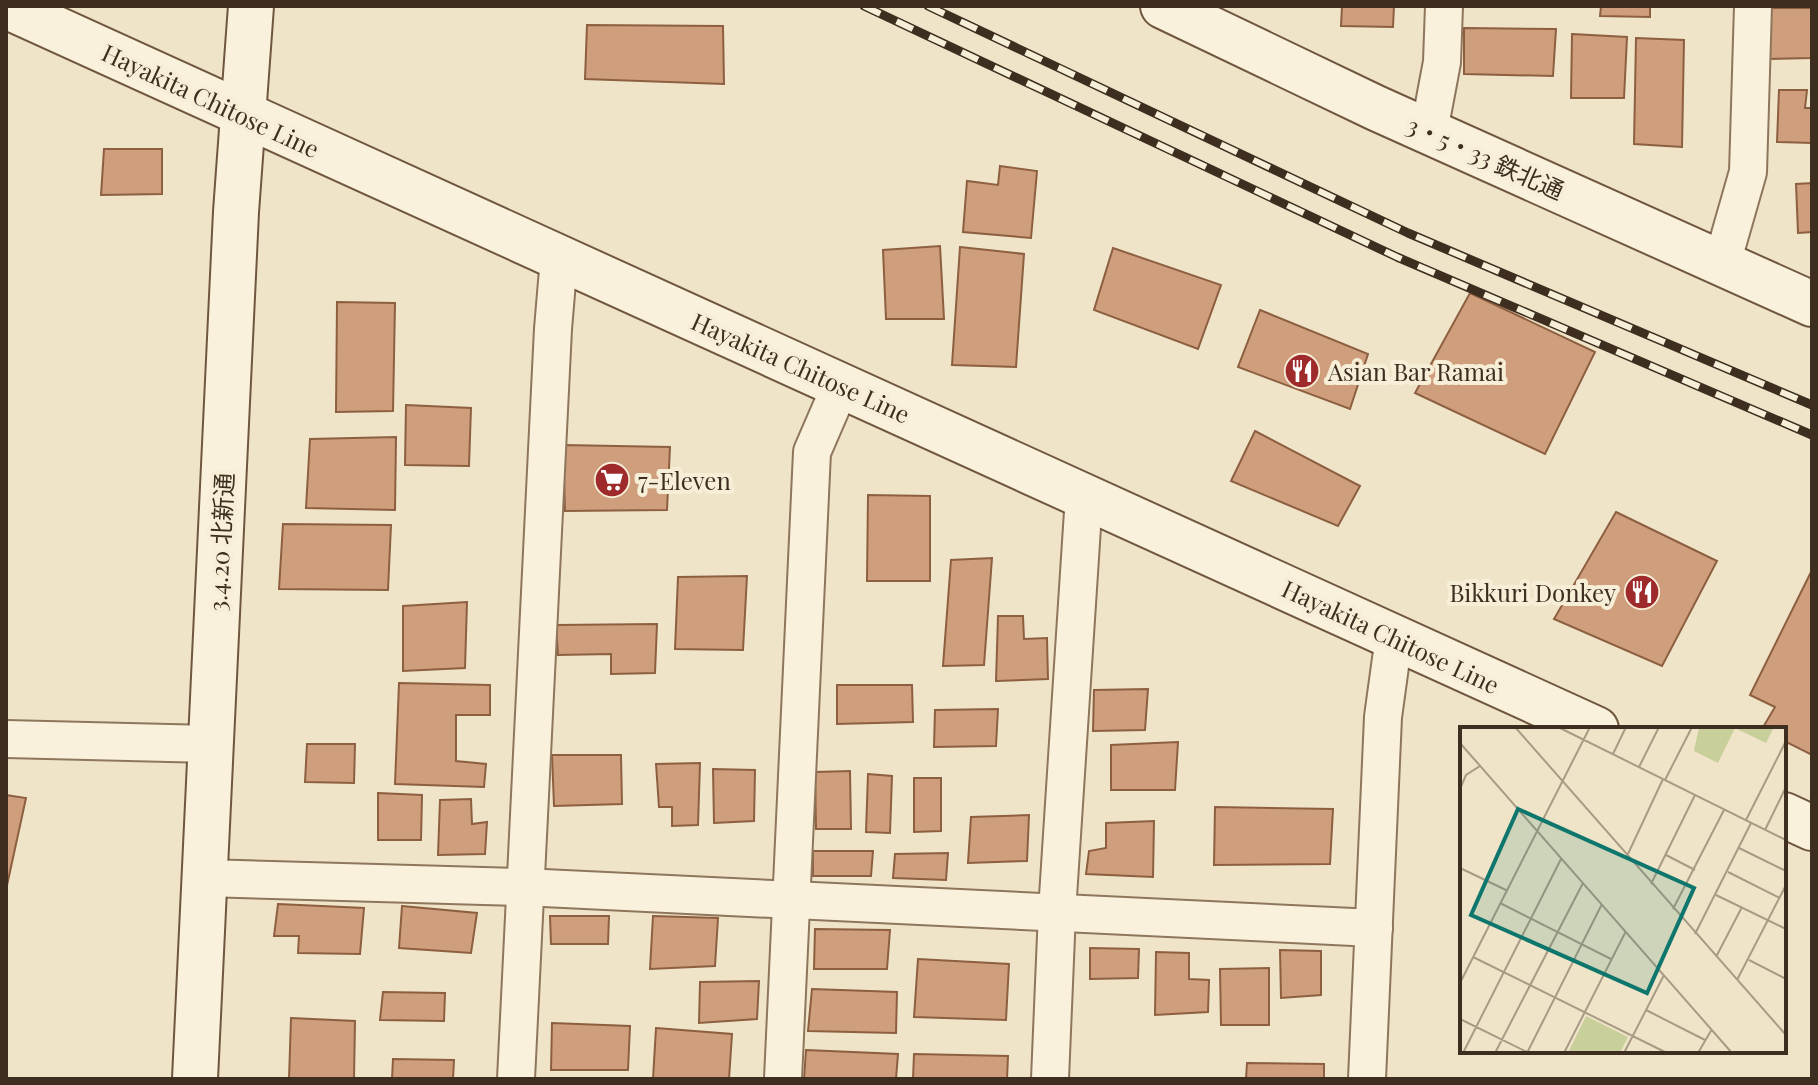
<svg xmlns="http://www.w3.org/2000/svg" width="1818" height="1085" font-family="'Playfair Display','Noto Sans JP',serif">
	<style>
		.building { fill: #cf9f7d; stroke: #8d5f41; stroke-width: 2 }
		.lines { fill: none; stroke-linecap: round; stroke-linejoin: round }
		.street-casing { stroke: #8d765c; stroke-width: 40 }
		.secondary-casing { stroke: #6f573f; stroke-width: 48 }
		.street { stroke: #faf1dc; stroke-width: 36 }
		.secondary { stroke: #faf1dc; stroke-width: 44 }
		.rail-casing { stroke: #3d2e20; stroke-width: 9 }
		.rail { stroke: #f7eed8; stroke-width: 6; stroke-dasharray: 18; stroke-linecap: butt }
		.labels { text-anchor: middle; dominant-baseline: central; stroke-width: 8; stroke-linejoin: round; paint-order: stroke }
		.street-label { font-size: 24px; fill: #3d2e20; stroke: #f7eed8 }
		.poi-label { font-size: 24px; fill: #3d2e20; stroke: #f7eed8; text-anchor: start }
		.inset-road { fill: none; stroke: #a89b85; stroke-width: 2 }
		.view { fill: #0f766e; fill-opacity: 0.15; stroke: #0f766e; stroke-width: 4 }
		.inset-edge { fill: none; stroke: #3d2e20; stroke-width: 4 }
	</style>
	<rect width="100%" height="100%" fill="#f0e4c8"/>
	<g class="building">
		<path d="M1342 6H1394L1393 27 1341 26Z"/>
		<path d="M1601 6H1650V17L1600 16Z"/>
		<path d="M1765 8H1812V58L1764 59Z"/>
		<path d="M587 25 723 26 724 84 585 79Z"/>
		<path d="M1464 28 1556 29 1553 76 1464 74Z"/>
		<path d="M1572 34 1627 37 1624 98H1571Z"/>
		<path d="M1636 38 1684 40 1682 147 1634 144Z"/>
		<path d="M1779 90H1807L1805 108H1812V143L1777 142Z"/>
		<path d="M104 149H162V194L101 195Z"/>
		<path d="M1000 166 1037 171 1031 238 963 232 967 181 998 185Z"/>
		<path d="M1812 183V232L1798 233 1796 184Z"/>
		<path d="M940 246 944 319H886L883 250Z"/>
		<path d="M960 247 1024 254 1016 367 952 365Z"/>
		<path d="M1113 248 1221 285 1198 349 1094 310Z"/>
		<path d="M1470 293 1595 352 1545 454 1415 393Z"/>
		<path d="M337 302 395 303 393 411 336 412Z"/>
		<path d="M1260 310 1368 354 1350 409 1238 367Z"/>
		<path d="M406 405 471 408 469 466 405 465Z"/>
		<path d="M1255 431 1360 486 1338 526 1231 481Z"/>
		<path d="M396 437 395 510 306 508 310 439Z"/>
		<path d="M563 445 670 447 667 510 565 511Z"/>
		<path d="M868 495 930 496V581H867Z"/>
		<path d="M1616 512 1717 561 1662 666 1554 619Z"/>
		<path d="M283 524 391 525 388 590 279 589Z"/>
		<path d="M992 558 984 665 943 666 951 560Z"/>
		<path d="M1812 570V755L1784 741V729H1762L1775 707 1750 695Z"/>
		<path d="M747 576 743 650 675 649 678 577Z"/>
		<path d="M467 602 465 668 403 671V606Z"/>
		<path d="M998 616H1023L1024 639 1047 638 1048 679 996 681Z"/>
		<path d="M657 624 655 673 611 674V654L558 655 556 625Z"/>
		<path d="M399 683 490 685V715H456V761L486 764 484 787 395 784Z"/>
		<path d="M837 685H912L913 722 837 724Z"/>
		<path d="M1148 689 1145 730 1093 731 1094 690Z"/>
		<path d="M998 709 996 746 934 747 935 710Z"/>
		<path d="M1178 742 1175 790H1111V745Z"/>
		<path d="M307 744H355L354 783 305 782Z"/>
		<path d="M552 755H621L622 804 554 806Z"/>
		<path d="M700 763 698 825 672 826V807H659L656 764Z"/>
		<path d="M713 769 755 770 754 821 714 823Z"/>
		<path d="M850 771 851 829H816L815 772Z"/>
		<path d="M868 774 892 776 890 833 866 832Z"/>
		<path d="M914 778H941V831L914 832Z"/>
		<path d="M378 793 422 795 421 840H378Z"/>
		<path d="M6 795 26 798 6 890Z"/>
		<path d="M471 799 472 824 487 822 485 854 438 855 440 800Z"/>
		<path d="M1215 807 1333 809 1330 864 1214 865Z"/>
		<path d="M1029 815 1027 861 968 863 971 817Z"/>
		<path d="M1154 821 1153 877 1086 874 1089 851 1106 848V823Z"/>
		<path d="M813 851H873L871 876H813Z"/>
		<path d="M948 853 946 880 893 878 895 854Z"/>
		<path d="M278 904 364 908 360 954 298 953 299 936H274Z"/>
		<path d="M402 906 477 913 471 953 399 948Z"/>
		<path d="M550 916H609L608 944H551Z"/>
		<path d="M653 916 718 918 715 966 650 969Z"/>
		<path d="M815 929 890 930 887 969H814Z"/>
		<path d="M1090 948 1139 949 1138 978 1090 979Z"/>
		<path d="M1280 950 1321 951V995L1281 998Z"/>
		<path d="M1156 952 1189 953V979L1209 980 1208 1012 1155 1015Z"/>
		<path d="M918 959 1009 964 1006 1020 914 1017Z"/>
		<path d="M1269 968V1025H1221L1220 969Z"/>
		<path d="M759 981 757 1019 699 1023 700 982Z"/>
		<path d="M812 989 897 992 896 1033 808 1031Z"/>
		<path d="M383 992 445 993 444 1021 380 1020Z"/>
		<path d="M291 1018 355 1021 354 1079H289Z"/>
		<path d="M552 1023 630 1026 628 1070H551Z"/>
		<path d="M656 1028 732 1034 729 1079H653Z"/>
		<path d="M806 1050 898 1054 896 1079H804Z"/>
		<path d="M914 1054 1008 1056 1007 1079H913Z"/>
		<path d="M393 1059 454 1060 453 1079H392Z"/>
		<path d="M1247 1063 1324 1064V1079H1246Z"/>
	</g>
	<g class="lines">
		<defs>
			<g id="street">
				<path d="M1429 131 1442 62 1444 6"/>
				<path d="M1722 263 1748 172 1753 6"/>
				<path d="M6 739 210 744"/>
				<path d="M204 878 523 887 1374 928"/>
				<path d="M516 1079 553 329 559 258"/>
				<path d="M783 1079 812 452 841 385"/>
				<path d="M1050 1079 1057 912 1084 496"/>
				<path d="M1367 1079 1383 717 1394 637"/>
			</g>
			<g id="secondary">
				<path d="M6 6 1596 729"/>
				<path d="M1163 6 1376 108 1812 304"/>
				<path d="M1784 815 1812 828"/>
				<path d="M195 1079 236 212 251 6"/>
			</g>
		</defs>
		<use href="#street" class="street-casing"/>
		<use href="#secondary" class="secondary-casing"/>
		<use href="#street" class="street"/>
		<use href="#secondary" class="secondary"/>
		<defs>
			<g id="rail">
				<path d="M864 6 1397 257 1812 435"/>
				<path d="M928 6 1408 233 1812 405"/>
			</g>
		</defs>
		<use href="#rail" class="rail-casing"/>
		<use href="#rail" class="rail"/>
	</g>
	<defs>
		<symbol id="restaurant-disc" viewBox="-11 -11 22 22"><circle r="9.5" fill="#9e2a2b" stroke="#f7eed8"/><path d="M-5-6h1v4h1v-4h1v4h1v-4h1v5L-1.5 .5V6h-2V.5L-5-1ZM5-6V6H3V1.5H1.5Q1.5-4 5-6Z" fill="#fff"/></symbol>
		<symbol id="supermarket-disc" viewBox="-11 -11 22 22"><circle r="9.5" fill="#9e2a2b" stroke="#f7eed8"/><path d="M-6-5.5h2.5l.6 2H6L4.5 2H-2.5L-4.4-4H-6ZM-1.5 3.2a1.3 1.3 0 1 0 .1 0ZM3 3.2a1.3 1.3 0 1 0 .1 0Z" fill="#fff"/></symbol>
	</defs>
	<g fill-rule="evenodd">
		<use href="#restaurant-disc" x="1282" y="351" width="40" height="40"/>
		<use href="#supermarket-disc" x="592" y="460" width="40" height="40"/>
		<use href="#restaurant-disc" x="1622" y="572" width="40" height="40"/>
	</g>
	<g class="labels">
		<g class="street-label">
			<text transform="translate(211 100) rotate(25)">Hayakita Chitose Line</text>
			<text transform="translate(1486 157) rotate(24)">3・5・33 鉄北通</text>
			<text transform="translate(801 367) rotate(24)">Hayakita Chitose Line</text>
			<text transform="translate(220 542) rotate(-87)">3.4.20 北新通</text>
			<text transform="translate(1391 636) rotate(25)">Hayakita Chitose Line</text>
		</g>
		<g class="poi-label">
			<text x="1328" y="371">Asian Bar Ramai</text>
			<text x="638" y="480">7-Eleven</text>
			<text x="1616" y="592" text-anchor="end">Bikkuri Donkey</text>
		</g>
	</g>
	<g transform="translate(1460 727)">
		<rect width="326" height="326" fill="#f0e4c8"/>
		<path d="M239 0H314L306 16 275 1 258 36 234 24ZM126 289 168 310 160 326H108Z" fill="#c9cf9b"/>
		<path class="inset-road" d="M55 0 326 308M98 0 326 113M0 16 272 326M153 27 166 0M179 40 199 0M205 53 232 0M0 62 6 48 20 39M286 93 326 14M305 103 326 60M279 121 326 144M206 128 235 143M167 129 203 52M0 141 46 163M268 145 320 171M191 157 235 68M256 168 326 202M40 176 151 232M213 182 264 83M235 207 291 96M13 230 207 326M256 230 282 180M289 233 326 252M277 253 326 158M0 256 130 0M186 283 245 313M0 292 67 325M3 326 101 132M35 326 123 156M67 326 142 177M104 326 166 204M164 326 204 248M238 326 252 302"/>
		<path class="view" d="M58 82 234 161 187 266 11 188Z"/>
		<rect width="326" height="326" class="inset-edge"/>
	</g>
	<rect width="1818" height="1085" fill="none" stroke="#3d2e20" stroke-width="16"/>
</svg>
